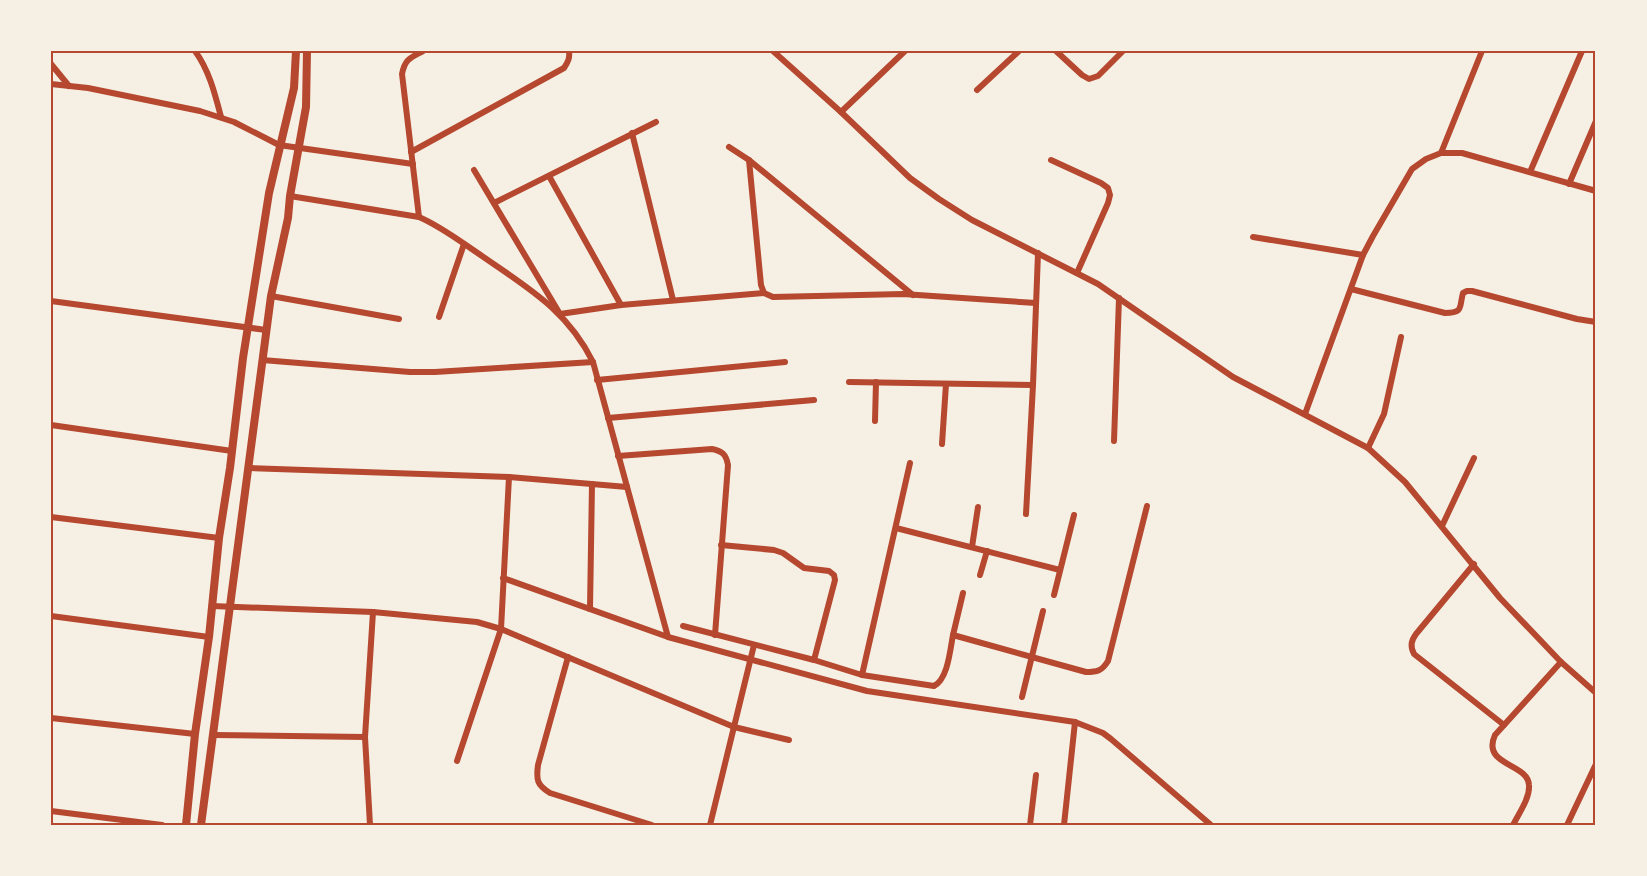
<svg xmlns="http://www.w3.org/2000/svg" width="1647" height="876" font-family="'Times New Roman',serif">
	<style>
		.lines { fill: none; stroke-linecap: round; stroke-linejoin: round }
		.minor { stroke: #b5482f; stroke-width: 6 }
		.tertiary { stroke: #b5482f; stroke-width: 8 }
		.neatline { fill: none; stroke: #b5482f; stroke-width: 2 }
	</style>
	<rect width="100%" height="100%" fill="#f6efe4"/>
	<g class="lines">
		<g class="minor">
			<path d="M195 51C209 70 215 94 221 117"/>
			<path d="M773 51 841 112 910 178 939 199 972 220 1098 284 1233 377 1368 448 1405 482 1500 598 1561 662 1596 693"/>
			<path d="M1056 51 1082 75 1089 79 1098 76 1123 51"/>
			<path d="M51 64 69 86"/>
			<path d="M51 84 88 88 200 111 234 122 279 145 413 164"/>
			<path d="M977 90 1019 51"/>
			<path d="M841 112 905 51"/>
			<path d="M632 133 673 300"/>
			<path d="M729 147 749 160 913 295"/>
			<path d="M411 152 564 68C568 62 570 58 569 51"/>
			<path d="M1441 153 1482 51"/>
			<path d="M749 160 761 285 764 293 773 297 903 294 1036 303"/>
			<path d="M1051 160 1101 183 1108 188 1110 195 1108 203 1077 273"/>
			<path d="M474 170 560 314 621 305 764 293"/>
			<path d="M1530 172 1582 51"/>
			<path d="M549 176 621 305"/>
			<path d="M1569 184 1596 121"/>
			<path d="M290 196 419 217C442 227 461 242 482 256 528 288 567 310 593 362L668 637 867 691 1075 722 1103 733 1111 739 1211 825"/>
			<path d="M494 203 656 122"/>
			<path d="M419 217 402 74C405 59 410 58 423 51"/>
			<path d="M1253 237 1363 255"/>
			<path d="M1351 289 1445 313C1464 313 1459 307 1463 293L1467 291H1472L1577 319 1596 322"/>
			<path d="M271 296 399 319"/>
			<path d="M51 301 266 330"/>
			<path d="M439 317 464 244"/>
			<path d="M262 360 410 372H435L593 362"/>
			<path d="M597 380 785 362"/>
			<path d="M849 382 1033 385"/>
			<path d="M1305 414 1363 255 1373 236 1412 169 1426 159 1441 153H1462L1596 191"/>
			<path d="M608 418 814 400"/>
			<path d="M875 421 876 382"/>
			<path d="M51 425 232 451"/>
			<path d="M1114 441 1119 298"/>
			<path d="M942 444 946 384"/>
			<path d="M1368 448 1384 414 1401 337"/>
			<path d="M618 456 712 449C722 451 726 454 728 465L715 635"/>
			<path d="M249 468 509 477 627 487"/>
			<path d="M1026 514 1033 385 1038 253"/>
			<path d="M51 517 219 538"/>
			<path d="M1442 526 1474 458"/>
			<path d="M896 528 1060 570"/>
			<path d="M721 545 774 550 783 553 804 568 829 571 834 575 835 580 814 660"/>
			<path d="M972 547 978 507"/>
			<path d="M1474 564 1416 634C1411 641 1410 646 1414 654L1504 725"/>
			<path d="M980 575 987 551"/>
			<path d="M503 578 668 637"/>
			<path d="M1054 595 1074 515"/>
			<path d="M212 606 373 612 477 622 501 629 734 727 789 740"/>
			<path d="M590 609 592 484"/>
			<path d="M51 616 209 637"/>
			<path d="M683 626 814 660 862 675 910 463"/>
			<path d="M953 635 963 593"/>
			<path d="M568 657 538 765C536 780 537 785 550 793L652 825"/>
			<path d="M862 675 934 686C948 679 950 650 953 635L1086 672C1097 672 1102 671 1108 661L1147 506"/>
			<path d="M1022 697 1043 611"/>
			<path d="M51 718 195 734"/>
			<path d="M214 735 365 737"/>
			<path d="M457 761 501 629 509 477"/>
			<path d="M51 811 162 825"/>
			<path d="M370 825 365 737 373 612"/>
			<path d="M710 825 754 645"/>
			<path d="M1030 825 1036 775"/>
			<path d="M1064 825 1075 722"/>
			<path d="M1513 825C1519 813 1530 798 1529 785 1528 763 1481 766 1495 735L1561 662"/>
			<path d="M1567 825 1596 764"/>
		</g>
		<g class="tertiary">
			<path d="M186 825 195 734 209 637 219 538 230 468 243 358 269 193 294 88 296 51"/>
			<path d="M201 825 271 296 288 218 290 196 306 107 307 51"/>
		</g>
	</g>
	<rect width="1647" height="876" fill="none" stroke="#f6efe4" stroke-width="105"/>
	<rect x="52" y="52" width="1542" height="772" class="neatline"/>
</svg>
